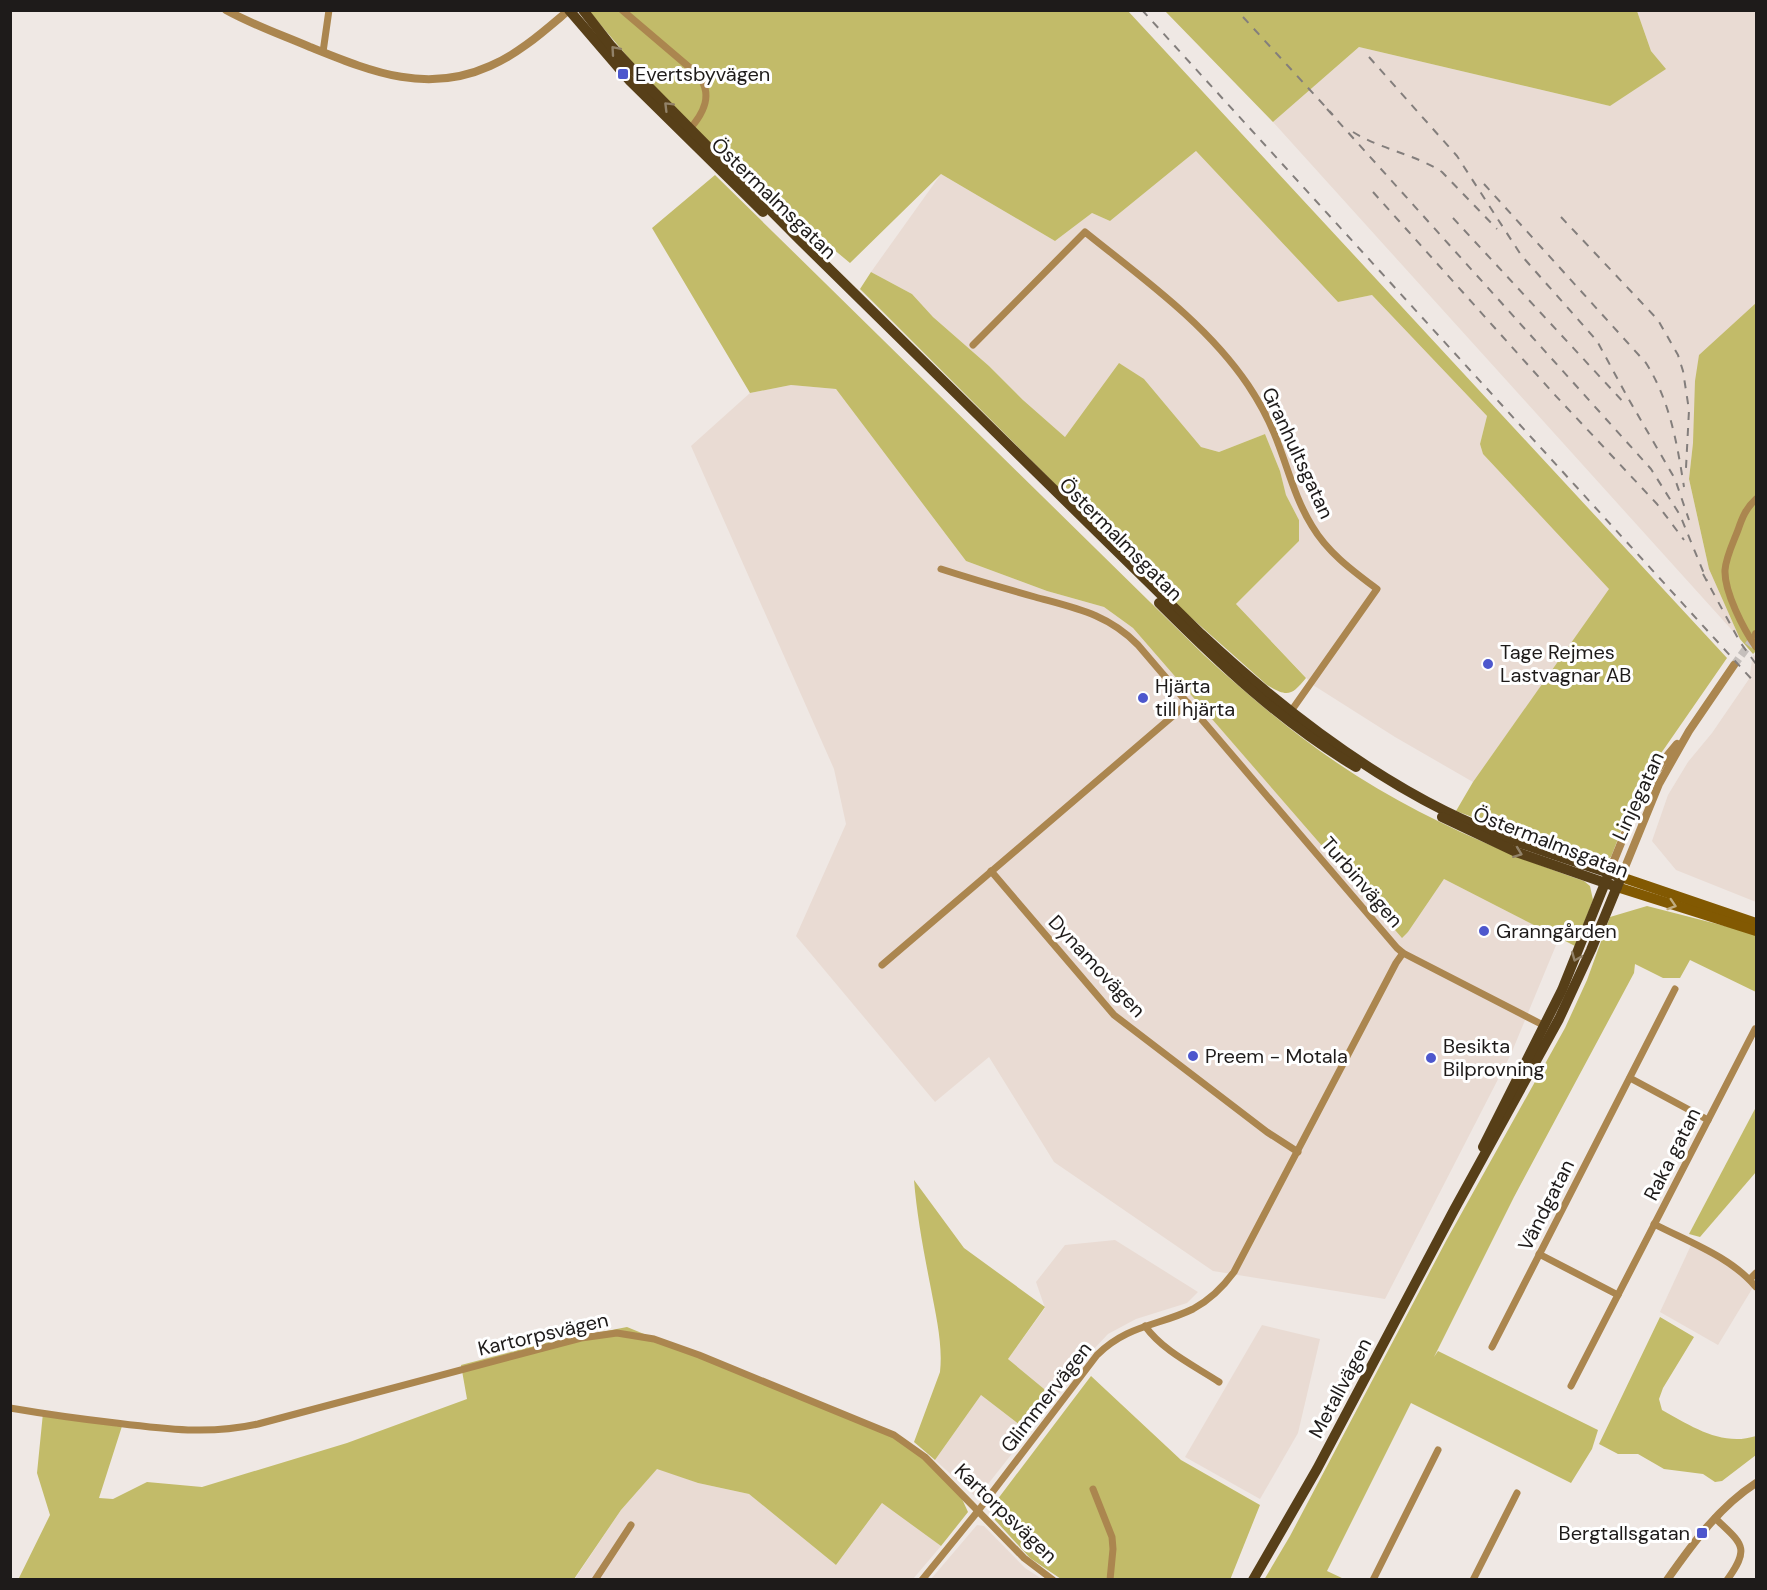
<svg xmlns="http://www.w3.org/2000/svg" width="1767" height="1590" font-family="'DM Sans',sans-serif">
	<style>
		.built { fill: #e9dbd3 }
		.green { fill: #c2bb69 }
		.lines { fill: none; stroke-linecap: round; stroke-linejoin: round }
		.tertiary-tunnel { stroke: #c5bfbc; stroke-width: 8; stroke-dasharray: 8 4; stroke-linecap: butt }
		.minor { stroke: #ab864f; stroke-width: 7 }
		.tertiary { stroke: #ab864f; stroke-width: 8 }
		.secondary { stroke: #825902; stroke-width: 10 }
		.primary { stroke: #573f18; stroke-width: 10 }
		.rail { stroke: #837e7c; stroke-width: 2; stroke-dasharray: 8 8; stroke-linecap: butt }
		.oneway { stroke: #928269 }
		.oneway2 { stroke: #c0ac80 }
		.poi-dot { fill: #4d57cd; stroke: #fff; stroke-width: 2 }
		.labels { text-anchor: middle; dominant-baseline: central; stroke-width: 6; stroke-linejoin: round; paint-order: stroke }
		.poi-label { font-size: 20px; fill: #1e1b1a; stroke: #fff; text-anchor: start }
		.street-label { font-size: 20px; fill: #1e1b1a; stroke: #fff }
	</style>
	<rect width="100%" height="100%" fill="#efe8e4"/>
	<g class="built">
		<path d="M1637 11H1756V303L1693 443 1689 479 1709 569 1740 639 1273 122 1359 47 1610 106 1665 69 1651 51Z"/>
		<path d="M1196 151 1338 302 1372 295 1487 416 1480 444 1483 454 1610 589 1473 782 1395 737 1313 685 1236 604 1299 541V520L1286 495 1280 471 1265 434 1219 452 1201 447 1144 379 1065 437 1023 400 989 366 933 317 912 294 871 272 941 174 1055 241 1092 213 1110 221Z"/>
		<path d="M791 385 836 389 966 561 1047 591 1104 607 1133 628 1402 937 1408 932 1444 879 1559 938 1511 1054 1385 1299 1213 1271 1054 1162 989 1057 935 1102 796 936 846 824 834 769 691 446 750 393Z"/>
		<path d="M1753 654 1756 658V902L1676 870 1652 841 1668 795 1688 762 1712 733 1749 679Z"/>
		<path d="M1115 1240 1198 1292 1187 1303 1136 1319 1108 1334 1092 1351 1055 1398 1008 1359 1045 1308 1036 1282 1065 1245Z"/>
		<path d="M1692 1243 1712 1254 1755 1284 1718 1345 1660 1312Z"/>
		<path d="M1262 1325 1320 1339 1298 1433 1260 1499 1185 1457Z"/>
		<path d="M981 1395 1029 1432 977 1498 935 1460Z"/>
		<path d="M657 1468 698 1483 749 1494 836 1565 883 1502 941 1546 913 1579 574 1580 621 1510Z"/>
		<path d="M977 1525 984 1526 1025 1568 1042 1579H931Z"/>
	</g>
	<g class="green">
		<path d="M589 11H1128L1727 658 1646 775 1633 800 1611 857 1600 863 1593 862 1456 811 1473 782 1609 589 1483 454 1480 444 1487 416 1372 295 1338 302 1196 151 1110 221 1092 213 1055 241 941 174 850 263 731 164 649 82Z"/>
		<path d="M1165 11H1637L1651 51 1666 69 1610 106 1359 47 1273 122Z"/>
		<path d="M715 175 1204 655C1252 699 1302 741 1357 776 1429 821 1505 854 1584 881L1590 886 1593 900 1575 946 1444 879 1408 932 1402 938 1133 628 1104 607 1047 591 966 561 836 389 791 385 750 393 652 228Z"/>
		<path d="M871 272 912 294 933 317 989 366 1023 400 1065 437 1119 363 1144 379 1201 447 1219 452 1265 434 1280 471 1286 495 1299 520V541L1236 604 1306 678C1292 695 1288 698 1267 685L1169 598 860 289Z"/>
		<path d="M1756 303V651L1753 654 1740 639 1709 569 1689 479 1693 443 1695 381 1699 355Z"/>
		<path d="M1647 906 1756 934V992L1690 960 1680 978H1663L1635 964 1634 973 1514 1197 1434 1357 1438 1351 1598 1430 1592 1449 1571 1483 1411 1403 1327 1571 1344 1579 1264 1580 1290 1536 1446 1241 1565 1028 1587 980 1610 917Z"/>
		<path d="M1756 1107V1172L1700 1237 1689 1234Z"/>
		<path d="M914 1180 964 1248 1045 1307 1008 1359 1055 1398 1029 1432 981 1395 935 1460 914 1442 940 1372C943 1345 936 1316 931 1289 924 1253 917 1217 914 1180Z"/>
		<path d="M1660 1317 1694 1337 1663 1388 1659 1399 1662 1410C1691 1426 1722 1447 1756 1436V1455L1722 1481 1715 1482 1703 1474 1664 1469 1638 1454H1618L1599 1444Z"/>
		<path d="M627 1327 910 1443 957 1488 968 1512 941 1546 882 1503 836 1565 749 1494 698 1483 657 1469 621 1510 574 1579 18 1580 50 1515 37 1473 43 1413 123 1423 99 1498 113 1499 147 1482 202 1487 347 1443 467 1399 461 1365 545 1343Z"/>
		<path d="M1091 1376 1181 1460 1260 1505 1230 1580 1061 1579 1030 1558 995 1520 991 1508Z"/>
	</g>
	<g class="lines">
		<path class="tertiary-tunnel" d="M1734 665 1756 635"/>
		<g class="minor">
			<path d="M622 10 696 73C715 93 704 114 687 132"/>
			<path d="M323 52 329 10"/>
			<path d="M973 345 1085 232C1142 278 1206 323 1248 385 1258 400 1267 416 1274 433 1287 464 1294 497 1312 526 1328 553 1353 571 1377 589L1289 714"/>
			<path d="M1756 499C1746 508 1742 518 1738 530 1733 543 1726 557 1725 570 1724 592 1744 630 1756 647"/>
			<path d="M941 569C972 579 1003 588 1035 597 1075 608 1108 614 1138 645L1397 948 1403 953 1545 1026"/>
			<path d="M991 871 1114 1015 1267 1132 1298 1152"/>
			<path d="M882 965 1188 703"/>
			<path d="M1630 1078 1708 1120"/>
			<path d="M1654 1224C1689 1242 1731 1257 1756 1287"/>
			<path d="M1539 1254 1618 1295"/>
			<path d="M1750 1279 1756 1273"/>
			<path d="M1145 1326C1163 1351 1193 1365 1219 1382"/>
			<path d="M1492 1347 1675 989"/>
			<path d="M1571 1386 1755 1029"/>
			<path d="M10 1408C45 1414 81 1419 116 1423 164 1429 210 1435 258 1424L581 1338 617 1333 654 1339 699 1355 894 1435 925 1457 1024 1558 1053 1580"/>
			<path d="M1093 1489 1112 1537 1113 1549 1110 1580"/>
			<path d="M1715 1518C1742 1544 1751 1547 1727 1580"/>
			<path d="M595 1580 631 1525"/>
			<path d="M922 1580 978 1511 1097 1355C1127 1325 1158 1326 1193 1309 1210 1300 1223 1287 1234 1272L1396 963 1403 953"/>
			<path d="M1373 1580 1438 1450"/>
			<path d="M1473 1580 1517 1493"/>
		</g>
		<g class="tertiary">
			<path d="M226 10C253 25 282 35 310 47 370 71 426 95 490 66 520 53 544 31 569 10"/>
			<path d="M1756 635V634"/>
			<path d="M1609 873C1627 828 1644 781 1677 744"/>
			<path d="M1621 877 1659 784 1689 731 1734 665"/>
			<path d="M1667 1580C1693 1543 1719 1507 1756 1483"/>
		</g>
		<g class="secondary">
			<path d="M1621 877 1756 923"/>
			<path d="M1617 887 1756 931"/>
		</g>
		<g class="primary">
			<path d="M569 10 630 81 763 212"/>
			<path d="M583 10 611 46 649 87 799 239 1201 634C1275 703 1355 766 1445 811 1501 839 1561 857 1621 877L1591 950 1559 1019 1454 1210 1317 1469 1253 1580"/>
			<path d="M1159 603C1220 664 1281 722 1356 767"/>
			<path d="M1442 817 1516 852 1617 887"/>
			<path d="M1483 1147 1562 990 1607 878"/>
		</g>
		<g class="rail">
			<path d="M1142 10 1756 684"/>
			<path d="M1243 17 1333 115"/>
			<path d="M1369 57 1457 156 1521 255 1597 341 1628 398 1675 479 1689 520"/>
			<path d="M1327 109 1651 469 1680 515 1707 581"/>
			<path d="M1353 132C1382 150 1415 154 1442 172L1497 229"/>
			<path d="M1484 184 1646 363C1670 401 1677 443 1684 487"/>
			<path d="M1373 192 1554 394 1657 504 1684 540"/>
			<path d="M1561 217 1658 320 1678 355 1683 371 1689 410 1686 468"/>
			<path d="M1453 218 1626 405"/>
			<path d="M1703 574 1740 642 1756 664"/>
		</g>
	</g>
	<defs><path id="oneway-chevron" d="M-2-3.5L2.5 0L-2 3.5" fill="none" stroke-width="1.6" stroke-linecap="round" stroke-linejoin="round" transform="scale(1.5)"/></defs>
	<g class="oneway">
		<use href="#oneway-chevron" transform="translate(615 50) rotate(-131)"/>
		<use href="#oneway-chevron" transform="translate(668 106) rotate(-135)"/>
		<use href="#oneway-chevron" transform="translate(1518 853) rotate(21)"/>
		<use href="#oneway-chevron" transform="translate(1576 957) rotate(112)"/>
	</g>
	<use class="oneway2" href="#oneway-chevron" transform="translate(1672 905) rotate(18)"/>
	<g class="poi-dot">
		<rect x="617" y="68" width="12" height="12" rx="3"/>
		<circle cx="1488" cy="664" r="6"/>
		<circle cx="1143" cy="698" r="6"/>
		<circle cx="1484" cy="931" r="6"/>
		<circle cx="1193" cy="1056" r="6"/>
		<circle cx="1431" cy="1058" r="6"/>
		<rect x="1696" y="1527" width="12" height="12" rx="3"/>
	</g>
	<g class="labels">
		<g class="poi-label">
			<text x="635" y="74">Evertsbyvägen</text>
			<text x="1500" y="652">Tage Rejmes<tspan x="1500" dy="23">Lastvagnar AB</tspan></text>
			<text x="1155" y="686">Hjärta<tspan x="1155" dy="23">till hjärta</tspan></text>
			<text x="1496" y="931">Granngården</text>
			<text x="1443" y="1046">Besikta<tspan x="1443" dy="23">Bilprovning</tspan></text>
			<text x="1205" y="1056">Preem - Motala</text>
			<text x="1690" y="1533" text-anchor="end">Bergtallsgatan</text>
		</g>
		<g class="street-label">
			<text transform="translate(774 198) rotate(44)">Östermalmsgatan</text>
			<text transform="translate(1298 453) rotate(65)">Granhultsgatan</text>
			<text transform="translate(1121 539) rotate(45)">Östermalmsgatan</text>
			<text transform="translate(1638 796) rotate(-65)">Linjegatan</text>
			<text transform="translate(1551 842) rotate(21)">Östermalmsgatan</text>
			<text transform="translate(1362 882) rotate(49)">Turbinvägen</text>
			<text transform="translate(1097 966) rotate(47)">Dynamovägen</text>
			<text transform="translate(1672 1154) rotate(-63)">Raka gatan</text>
			<text transform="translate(1546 1205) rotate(-63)">Vändgatan</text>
			<text transform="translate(543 1334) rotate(-13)">Kartorpsvägen</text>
			<text transform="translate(1340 1388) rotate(-62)">Metallvägen</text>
			<text transform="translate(1046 1397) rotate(-52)">Glimmervägen</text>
			<text transform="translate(1006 1513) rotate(44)">Kartorpsvägen</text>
		</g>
	</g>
	<rect width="1767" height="1590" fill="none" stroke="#1e1b1a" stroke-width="24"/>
</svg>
